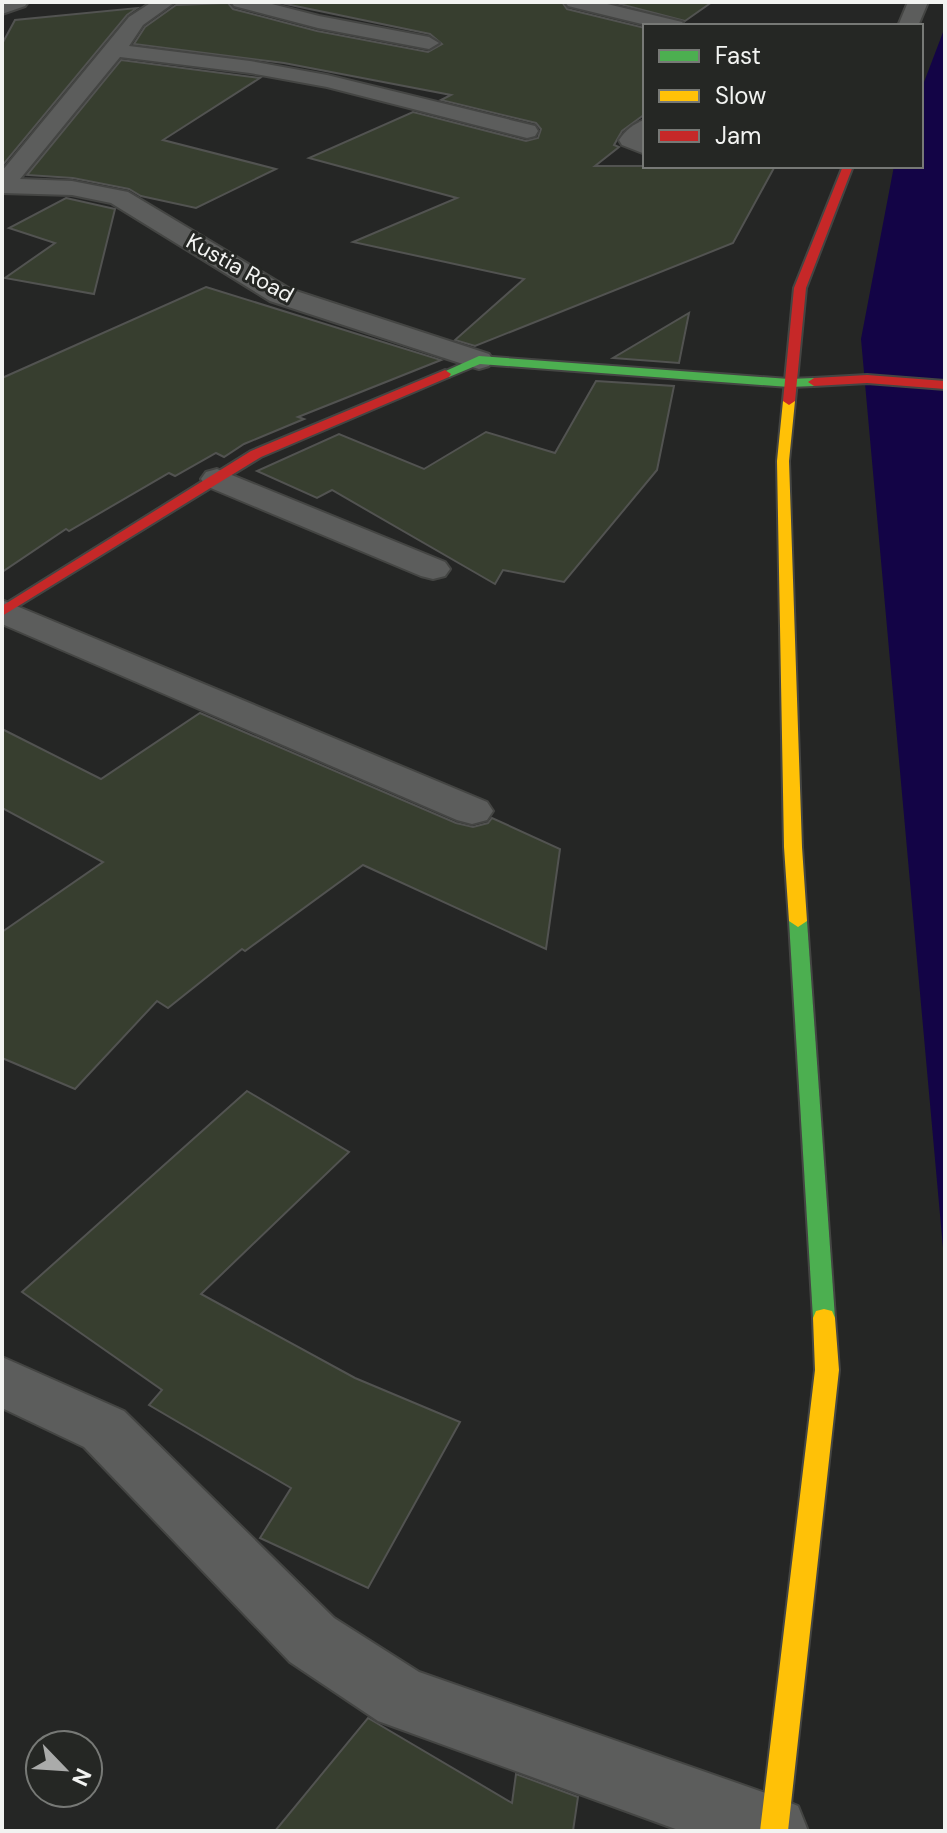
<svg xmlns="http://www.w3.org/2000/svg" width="947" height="1833" font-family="'DM Sans',sans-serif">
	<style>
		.water { fill: #130446 }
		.building { fill: #373e2f; stroke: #525351; stroke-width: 2 }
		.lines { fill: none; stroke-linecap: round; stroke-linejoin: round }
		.street-casing { stroke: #444543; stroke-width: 4 }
		.fast-casing { stroke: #444543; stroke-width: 4 }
		.slow-casing { stroke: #444543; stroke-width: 4 }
		.jam-casing { stroke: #444543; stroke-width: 4 }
		.street { fill: #5c5d5c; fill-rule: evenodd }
		.fast { fill: #4caf50; fill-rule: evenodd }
		.slow { fill: #ffc107; fill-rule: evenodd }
		.jam { fill: #c62828; fill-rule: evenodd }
		.labels { text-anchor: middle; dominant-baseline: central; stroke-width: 6; stroke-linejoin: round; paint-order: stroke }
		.far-street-label { font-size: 22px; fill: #f2f3f1; stroke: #252724 }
	</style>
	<rect width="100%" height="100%" fill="#252625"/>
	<path class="water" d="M945 27V1270L861 339 894 166H921V90Z"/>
	<g class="building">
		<path d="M276 2H562L567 9 645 28V114L622 131 614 145 619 147 595 166H775L733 243 475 346 455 340 524 279 353 242 457 198 309 158 413 112 526 141 538 138 541 129 536 123 441 100 451 95 284 63 134 44 145 27 176 5 228 3 233 9 317 31 428 52 442 44 430 34Z"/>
		<path d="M612 2H712L685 21Z"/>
		<path d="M137 8 127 15 2 166V44L15 20Z"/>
		<path d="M121 60 260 78 163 140 276 169 196 208 141 196 129 189 73 178 27 175Z"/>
		<path d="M66 198 115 209 94 294 5 278 55 243 9 228Z"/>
		<path d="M206 287 441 360 298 417 304 419 244 444 224 457 216 453 175 476 169 473 69 531 66 529 2 572V378Z"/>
		<path d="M689 313 679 363 613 358Z"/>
		<path d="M596 381 674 386 657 470 564 582 503 570 495 584 332 490 317 498 257 471 339 434 424 469 486 432 555 453Z"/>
		<path d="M200 713 456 823 473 827 488 823 492 818 560 849 546 949 363 865 245 951 242 949 168 1008 157 1001 75 1089 2 1058V932L103 862 2 808V729L101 779Z"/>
		<path d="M247 1091 349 1152 201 1294 355 1378 460 1422 368 1588 260 1538 291 1488 149 1405 162 1390 22 1292Z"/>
		<path d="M368 1718 512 1803 516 1774 578 1797 573 1831H275Z"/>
	</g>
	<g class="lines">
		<defs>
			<g id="street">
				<path d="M2 2H28L25 6 2 14Z"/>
				<path d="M152 2H175L143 25 129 46 250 61 327 75 535 126 538 131 535 136 527 138 327 87 250 73 120 57 20 179 72 181 128 192 290 289 489 354 493 360 489 366 479 369 469 366 270 301 111 203 72 195 2 193V171L129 17Z"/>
				<path d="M231 2H264L319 16 429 37 439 43 429 49 318 28 234 6Z"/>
				<path d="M565 2H599L682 22 685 26H650L568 6Z"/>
				<path d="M908 2H928L918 26H898Z"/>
				<path d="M645 120V154L622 145 619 140C625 131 634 123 645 120Z"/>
				<path d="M217 469 445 562 450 569 445 576 433 579 421 576 206 486 201 479 206 472Z"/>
				<path d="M2 600 487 802 493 811 487 820 472 824 457 820 2 624Z"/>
				<path d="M2 1357 124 1411 334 1618 419 1672 774 1796 798 1806 808 1831H681L378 1721 290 1662 84 1447 2 1408Z"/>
			</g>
			<g id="fast">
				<path d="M479 356 789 379 814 378 820 382 814 386 789 387 480 364 449 377 439 374Z"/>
				<path d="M798 915 807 921 835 1318 832 1325 824 1327 816 1325 813 1318 789 921Z"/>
			</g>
			<g id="slow">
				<path d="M789 397 795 401 789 461 802 847 807 921 798 927 789 921 784 847 777 461 783 401Z"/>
				<path d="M824 1309 832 1311 835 1318 839 1370 788 1831H760L815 1370 813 1318 816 1311Z"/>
			</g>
			<g id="jam">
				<path d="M843 166H853L806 288 795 401 789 405 783 401 794 288Z"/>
				<path d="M445 370 451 374 449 377 261 457 2 616V606L251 451Z"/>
				<path d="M867 375 945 381V389L867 383 814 386 808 382 814 378Z"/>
			</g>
		</defs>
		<use href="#street" class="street-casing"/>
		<use href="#fast" class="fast-casing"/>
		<use href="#slow" class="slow-casing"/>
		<use href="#jam" class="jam-casing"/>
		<use href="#street" class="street"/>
		<use href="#fast" class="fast"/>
		<use href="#slow" class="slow"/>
		<use href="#jam" class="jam"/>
	</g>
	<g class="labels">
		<g class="far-street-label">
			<text transform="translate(240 268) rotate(29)">Kustia Road</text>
		</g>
	</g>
	<rect width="947" height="1833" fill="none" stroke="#f2f3f1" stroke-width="8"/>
	<rect x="643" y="24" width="280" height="144" fill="#252724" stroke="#777976" stroke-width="2"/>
	<rect x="659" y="50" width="40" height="12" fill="#4caf50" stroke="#777976" stroke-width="2"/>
	<text x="715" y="64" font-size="24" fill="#f2f3f1">Fast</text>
	<rect x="659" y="90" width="40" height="12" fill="#ffc107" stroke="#777976" stroke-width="2"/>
	<text x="715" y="104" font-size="24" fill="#f2f3f1">Slow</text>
	<rect x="659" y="130" width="40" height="12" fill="#c62828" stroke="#777976" stroke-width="2"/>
	<text x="715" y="144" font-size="24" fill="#f2f3f1">Jam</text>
	<g transform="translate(64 1769) rotate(115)"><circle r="38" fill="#252724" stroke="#777976" stroke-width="2"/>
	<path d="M0-6L14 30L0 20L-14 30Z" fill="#aaabaa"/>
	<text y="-12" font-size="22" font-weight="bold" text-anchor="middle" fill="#f2f3f1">N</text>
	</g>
</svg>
